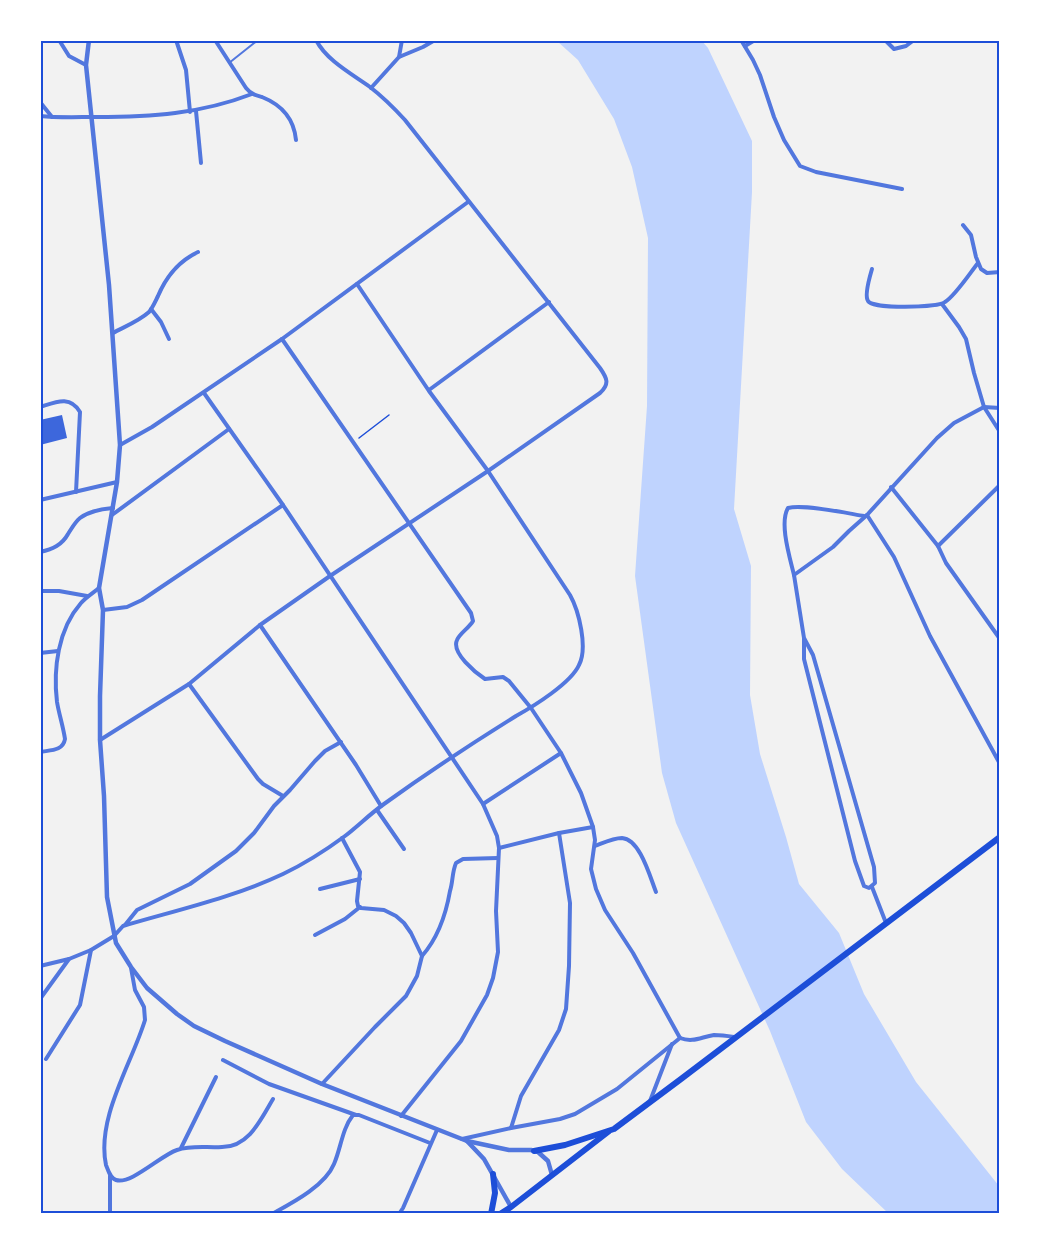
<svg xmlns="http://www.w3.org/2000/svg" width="1040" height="1254" font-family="'Playfair Display',serif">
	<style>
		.water { fill: #bfd3fe }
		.building { fill: #3d67dc }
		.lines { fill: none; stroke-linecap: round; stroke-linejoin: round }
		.path { stroke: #1d4ed8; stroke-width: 1.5 }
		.service { stroke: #5277de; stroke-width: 2 }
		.minor { stroke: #5277de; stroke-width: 4 }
		.tertiary { stroke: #5277de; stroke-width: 4.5 }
		.primary { stroke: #1d4ed8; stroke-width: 6 }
		.neatline { fill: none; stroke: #1d4ed8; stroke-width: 2 }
	</style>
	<rect width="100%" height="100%" fill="#f2f2f2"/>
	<path class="water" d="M557 41H702L708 48 752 141V192L734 509 751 566 750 695 760 754 786 837 799 884 839 933 864 994 916 1082 999 1186V1213H888L842 1169 806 1122 770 1031 676 823 662 773 635 576 647 406 648 238 632 167 614 119 578 60Z"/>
	<path class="building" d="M62 415 67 438 40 445V420Z"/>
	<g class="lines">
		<path class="path" d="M359 438 389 415"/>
		<path class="service" d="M229 63 258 40"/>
		<g class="minor">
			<path d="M59 40 69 56 86 65"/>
			<path d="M176 40 186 70 190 112"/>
			<path d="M215 40 246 88C251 94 255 95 262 97 282 105 294 119 296 140"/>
			<path d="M280 40H288"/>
			<path d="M741 40 753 60 760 75 774 117 784 140 800 166 816 172 902 189"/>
			<path d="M885 40 894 49 906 46 914 40"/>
			<path d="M745 46 755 40"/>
			<path d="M399 57 423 47 435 40"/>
			<path d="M371 88 399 57 402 40"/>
			<path d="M40 102 52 117"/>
			<path d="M196 111 201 163"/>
			<path d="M40 116C59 118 78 117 96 117 151 117 200 114 252 94"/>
			<path d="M963 225 971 235 976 257 981 269 987 273 1000 272"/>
			<path d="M872 269C870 276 864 295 868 301 872 309 937 308 945 302 955 296 970 273 978 263"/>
			<path d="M942 304 959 327 966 339 974 373 984 407 1000 432"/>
			<path d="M151 309 161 322 169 339"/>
			<path d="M113 333C124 327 139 321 149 312 153 307 155 302 158 296 166 277 179 261 198 252"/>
			<path d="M282 339 471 613 473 621C469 628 460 633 457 640 451 653 476 673 485 679L503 677 509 681 531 708 561 753 581 793 593 827 595 840 591 869 596 889 605 910 633 953 680 1038"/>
			<path d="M429 390 549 302"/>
			<path d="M204 393 283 505 483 804 497 836 499 848 496 911 498 952 493 978 487 995 461 1041 401 1116"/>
			<path d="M40 407C56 402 70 395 80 412L76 492"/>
			<path d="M120 445 152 427 282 339 468 202"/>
			<path d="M891 487 938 546 946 563 1000 639"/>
			<path d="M40 500 117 482"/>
			<path d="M112 515 229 429"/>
			<path d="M867 515 894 557 930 636 1000 764"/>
			<path d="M938 546 1000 485"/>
			<path d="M40 552C53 549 62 545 68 534 72 528 75 522 80 518 89 511 102 509 113 508"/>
			<path d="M794 575C790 558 779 523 788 508 804 504 846 513 864 516"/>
			<path d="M40 591H59L87 596"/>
			<path d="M103 610 127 607 142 600 283 505"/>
			<path d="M260 625 356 765 381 806"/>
			<path d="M804 638 813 655 874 867 875 883 869 888 864 886 855 861 804 659V638L794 575 833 547 849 531 867 515 937 438 954 423 984 407 1000 408"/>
			<path d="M40 653 58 651"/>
			<path d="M189 684 258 779 263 784 283 796"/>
			<path d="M100 740 189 684 260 625 330 576 488 471 600 393C610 384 607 378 600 368L405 120C394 108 383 97 370 87 352 74 327 61 316 40"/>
			<path d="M40 752C51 750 63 751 65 739 63 726 59 714 57 702 53 669 58 629 81 603 86 597 93 593 99 588"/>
			<path d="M483 804 561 753"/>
			<path d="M377 810 404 849"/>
			<path d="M595 846C603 843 613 838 622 838 640 839 650 877 656 892"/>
			<path d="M499 848 559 833 593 827"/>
			<path d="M872 887 886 923"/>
			<path d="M320 889 360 879"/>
			<path d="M125 925 137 910 190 884 236 851 254 833 274 806 290 790 315 761 325 751 341 742"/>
			<path d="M315 935 345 919 360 907"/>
			<path d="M422 956C437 939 446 914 450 891 453 882 452 872 456 863L463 859 498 858"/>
			<path d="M40 966 69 959"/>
			<path d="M131 968 135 990 144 1007 145 1020C132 1063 96 1118 106 1165 108 1170 110 1178 116 1180 131 1185 161 1155 177 1150 192 1145 207 1148 222 1147 249 1147 261 1119 273 1099"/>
			<path d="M40 999 69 959 91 950 114 936 123 926C177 910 232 898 283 874 304 864 326 850 345 836 358 826 370 814 384 804 427 773 471 744 516 716 534 706 571 683 579 665 588 648 579 611 570 595L488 471 429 391 357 284"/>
			<path d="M680 1038C693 1043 701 1037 714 1035 721 1035 728 1036 734 1037"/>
			<path d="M46 1059 80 1005 91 950"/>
			<path d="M223 1060 269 1084 356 1115"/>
			<path d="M322 1084 375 1027 406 996 417 976 422 956 411 933 404 923 396 916 384 910 361 908 358 906 357 901 360 872 342 838"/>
			<path d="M650 1101 672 1044"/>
			<path d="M511 1128 521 1096 559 1030 566 1009 569 966 570 903 559 833"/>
			<path d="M462 1139 511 1128 560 1119 575 1114 617 1089 680 1038"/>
			<path d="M181 1148 216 1077"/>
			<path d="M110 1214V1176"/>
			<path d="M272 1214C292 1203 325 1186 334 1164 341 1148 342 1129 353 1115H359L430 1143"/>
			<path d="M399 1214 403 1208 437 1130"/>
		</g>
		<g class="tertiary">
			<path d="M89 40 86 65 109 285 120 445 117 482 99 588 103 610 100 696V740L104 796 107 897 116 943 131 967 147 988 177 1014 194 1026 225 1041 322 1084 467 1141 509 1150H531L538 1152 548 1161 552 1175"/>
			<path d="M467 1141 484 1159 511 1207"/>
		</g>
		<g class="primary">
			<path d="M534 1151 565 1145 614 1129 681 1079 1000 837"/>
			<path d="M491 1214 495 1193 493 1174"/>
			<path d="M500 1214 511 1207 608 1132"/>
		</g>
	</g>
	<rect width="1040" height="1254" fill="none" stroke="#ffffff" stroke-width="84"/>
	<rect x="42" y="42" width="956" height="1170" class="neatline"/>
</svg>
